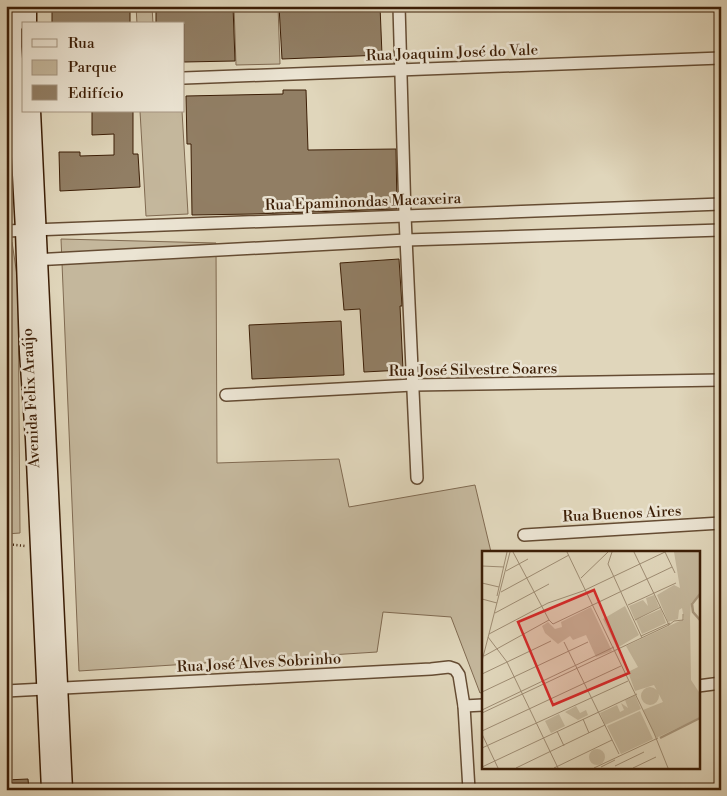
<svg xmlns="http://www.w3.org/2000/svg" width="727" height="796" font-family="'Libre Bodoni',serif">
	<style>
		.green { fill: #c4b79c; stroke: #806a51 }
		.building { fill: #917e64; stroke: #3c1e06 }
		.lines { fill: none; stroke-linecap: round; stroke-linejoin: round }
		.street-casing { stroke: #654c33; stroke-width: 14 }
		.secondary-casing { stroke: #3c1e06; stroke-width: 19 }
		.path { stroke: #3c1e06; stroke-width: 2.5; stroke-dasharray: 1 2.5; stroke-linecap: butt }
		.street { stroke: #ebe4d3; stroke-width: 11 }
		.secondary { stroke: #ebe4d3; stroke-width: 16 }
		.labels { text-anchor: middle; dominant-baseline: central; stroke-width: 5; stroke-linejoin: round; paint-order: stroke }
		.street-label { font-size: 15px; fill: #3c1e06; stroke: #ebe4d3 }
		.inset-river { fill: none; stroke: #a8977d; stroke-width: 2.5 }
		.inset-road { fill: none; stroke: #9e8c73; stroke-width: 1 }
		.view { fill: #d62828; fill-opacity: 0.15; stroke: #d62828; stroke-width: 2.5 }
		.inset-edge { fill: none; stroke: #3c1e06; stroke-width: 2.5 }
	</style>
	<rect width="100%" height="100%" fill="#e0d6bb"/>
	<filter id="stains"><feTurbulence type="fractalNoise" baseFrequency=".004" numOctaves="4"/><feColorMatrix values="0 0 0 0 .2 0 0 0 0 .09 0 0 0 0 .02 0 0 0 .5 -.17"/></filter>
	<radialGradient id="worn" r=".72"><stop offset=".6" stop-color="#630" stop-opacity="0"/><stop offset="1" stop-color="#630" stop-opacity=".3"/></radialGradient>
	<g class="green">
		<path d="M136 6H152L153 24H137Z"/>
		<path d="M234 6H278L280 64 236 65Z"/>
		<path d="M140 111H182L188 214 146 216Z"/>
		<path d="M61 239 216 243 217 463 339 459 349 507 475 485 491 552H483V692L480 693 451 617 383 612 377 652 79 671Z"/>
		<path d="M12 242 18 282 20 533 6 534V243Z"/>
	</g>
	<g class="building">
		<path d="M52 6H86V10H108V6H130V24H52Z"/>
		<path d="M179 6H233L235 61 184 62V24H156V7Z"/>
		<path d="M279 6H380L382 55 282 59Z"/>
		<path d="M283 90H306L308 150 396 149 397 209 253 214 192 215 191 144H187L186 96 283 94Z"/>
		<path d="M92 111H133V154H138L140 187 60 191 59 152H80V156L114 155V134L92 135Z"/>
		<path d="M399 259 402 306H400L403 370 364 372 360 309 344 310 340 263Z"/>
		<path d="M341 321 344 375 252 379 249 325Z"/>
		<path d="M28 779 29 790H6V780Z"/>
	</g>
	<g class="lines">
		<defs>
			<g id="street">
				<path d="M399 6 405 216 417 478"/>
				<path d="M184 78 721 58"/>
				<path d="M6 231 721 204"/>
				<path d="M33 260 406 240 721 230"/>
				<path d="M226 395 413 385 721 380"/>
				<path d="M524 535 721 523"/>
				<path d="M698 686 721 683"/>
				<path d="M6 691 431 669 449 667 455 669 459 675 464 706 469 790"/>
				<path d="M464 706 483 705"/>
			</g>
			<g id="secondary">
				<path d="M13 6V47L16 83 24 230 28 352 34 439 50 790"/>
				<path d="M28 6V24"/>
				<path d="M32 111 64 790"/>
			</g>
		</defs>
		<use href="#street" class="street-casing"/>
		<use href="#secondary" class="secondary-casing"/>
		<path class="path" d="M6 544 25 546"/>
		<use href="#street" class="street"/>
		<use href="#secondary" class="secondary"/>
	</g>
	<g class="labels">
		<g class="street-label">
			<text transform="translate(452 53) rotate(-2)">Rua Joaquim José do Vale</text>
			<text transform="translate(363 202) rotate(-2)">Rua Epaminondas Macaxeira</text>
			<text transform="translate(473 370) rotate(-1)">Rua José Silvestre Soares</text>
			<text transform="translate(31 398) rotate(-93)">Avenida Felix Araújo</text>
			<text transform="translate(622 514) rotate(-3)">Rua Buenos Aires</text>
			<text transform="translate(259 663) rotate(-3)">Rua José Alves Sobrinho</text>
		</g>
	</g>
	<g transform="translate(482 551)">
		<rect width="218" height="218" fill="#e0d6bb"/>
		<path d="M192 1H217V43L209 52 208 67 209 129 217 141V167L174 187 161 159 181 151 172 134 153 140 146 121 156 116 144 95 202 68 200 57 197 59 196 68 186 71 175 44 192 34 198 37ZM172 44 177 56 153 69 147 55 161 49 166 55 164 47ZM143 55 157 84 135 97 121 68ZM109 56 130 100 114 106 104 84 91 89 88 85 76 93 63 82 60 75 66 71 73 78 80 76 79 71ZM179 58 184 72 160 83 154 69ZM159 145a9 9 0 1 1 18 0a9 9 0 1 1-18 0ZM153 144 159 158 123 174 118 162 135 154 138 161 142 159 139 152 146 157 143 149ZM94 155 98 162 104 159 106 164 96 169 83 161ZM158 160 171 188 139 203 125 175ZM77 163 83 175 69 182 63 170ZM107 206a8 8 0 1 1 16 0a8 8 0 1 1-16 0Z" fill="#c4b79c"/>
		<path class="inset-river" d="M218 43 210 53 211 61 218 69M178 187 218 167"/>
		<path class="inset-road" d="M31 1 67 69M85 1 172 182 186 217M130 1 126 13 160 87M152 1 187 74M0 15 22 16M24 20 46 8M99 27 126 1M0 32 17 36M19 41 87 4M15 45 25 1M0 48 15 52M146 54 194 32M13 62 67 33M153 69 179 56M7 83 66 52 101 40 183 1 193 22M159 85 188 72M6 86 25 111 76 217M82 91 137 203M2 105 67 69 71 73 190 16M0 110 28 1M0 123 69 90M0 141 106 91M0 159 132 96M0 162 187 74 192 70 201 69V63M101 168 107 182M0 180 139 115M75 180 82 195M0 183 16 217M0 197 146 130M133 215 162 201M0 216 155 143M119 216 133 209M34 217 123 174M72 217 130 189M112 217 176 187M151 217 174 206"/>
		<path class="view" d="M112 39 147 122 71 154 36 71Z"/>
		<rect width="218" height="218" class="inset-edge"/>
	</g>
	<rect width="727" height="796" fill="none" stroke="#e0d6bb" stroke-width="25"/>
	<rect x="8" y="8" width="712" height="781" fill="none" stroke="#3c1e06" stroke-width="2.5"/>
	<rect x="12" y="12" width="702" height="771" fill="none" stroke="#3c1e06"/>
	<rect x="22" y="22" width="162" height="90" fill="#ebe4d3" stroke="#a59581"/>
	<rect x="32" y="39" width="25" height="8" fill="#ebe4d3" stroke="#a59581"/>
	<text x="68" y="48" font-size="15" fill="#3c1e06">Rua</text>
	<rect x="32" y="60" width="25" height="15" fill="#c4b79c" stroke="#a59581"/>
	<text x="68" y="72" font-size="15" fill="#3c1e06">Parque</text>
	<rect x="32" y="85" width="25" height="15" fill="#917e64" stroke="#a59581"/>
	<text x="68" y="98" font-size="15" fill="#3c1e06">Edifício</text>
	<rect width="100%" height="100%" filter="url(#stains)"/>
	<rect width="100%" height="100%" fill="url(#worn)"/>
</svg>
